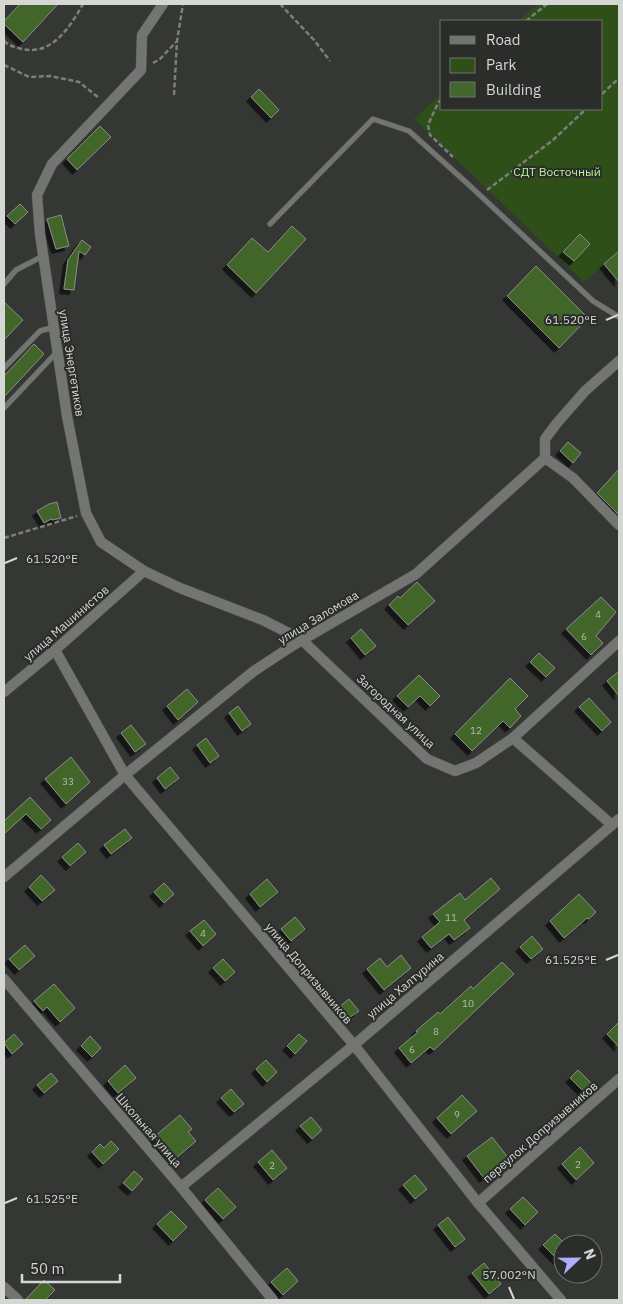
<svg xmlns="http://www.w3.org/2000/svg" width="623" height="1304" font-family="'IBM Plex Sans',sans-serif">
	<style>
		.green { fill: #2f4f19 }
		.building { fill: #43662c; stroke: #8a8c89; filter: url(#shadow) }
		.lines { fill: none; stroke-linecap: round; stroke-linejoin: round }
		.service-casing { stroke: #545654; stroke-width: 6 }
		.minor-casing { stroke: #545654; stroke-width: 11 }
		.path { stroke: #7c7e7c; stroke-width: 2.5; stroke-dasharray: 5 2.5; stroke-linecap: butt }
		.service { stroke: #737572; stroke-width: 5 }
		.minor { stroke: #737572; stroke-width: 10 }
		.ticks { fill: none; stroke: #d5d7d5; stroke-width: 2 }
		.labels { text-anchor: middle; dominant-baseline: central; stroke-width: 4; stroke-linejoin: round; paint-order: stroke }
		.number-label { font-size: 10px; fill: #b0bbab }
		.park-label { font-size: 12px; fill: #b9ef9a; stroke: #2b2d2a }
		.street-label { font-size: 12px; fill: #d5d7d5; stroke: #2b2d2a }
		.ticks-label { font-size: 12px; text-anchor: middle; fill: #d5d7d5; stroke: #2b2d2a; stroke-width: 4; stroke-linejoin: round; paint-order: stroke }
	</style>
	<defs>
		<filter id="shadow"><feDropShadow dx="-4.5" dy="4.5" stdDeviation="0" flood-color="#0009"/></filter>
	</defs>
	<rect width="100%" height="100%" fill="#353734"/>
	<path class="green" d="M538 4H619V252L584 282 414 119 442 93V109H602V21H519Z"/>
	<g class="building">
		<path d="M20 4H58L23 42 4 24V21Z"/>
		<path d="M259 89 279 110 271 118 251 97Z"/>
		<path d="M100 126 111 137 77 170 67 159Z"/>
		<path d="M20 204 28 212 15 224 7 216Z"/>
		<path d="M61 215 69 246 56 249 47 219Z"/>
		<path d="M292 226 306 239 256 293 227 265 252 238 268 252Z"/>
		<path d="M580 234 590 244 574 261 563 252Z"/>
		<path d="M82 240 91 247 85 255 79 251 74 290 64 289 68 260Z"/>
		<path d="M619 251V282L604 264Z"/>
		<path d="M536 266 588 318 559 348 507 296Z"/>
		<path d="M4 302 23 320 4 340Z"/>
		<path d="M34 344 44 354 4 397V376Z"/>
		<path d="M568 442 581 453 573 463 560 451Z"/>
		<path d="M619 469V515L597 493Z"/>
		<path d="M57 502 61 518 52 520 51 519 44 523 37 511 49 504Z"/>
		<path d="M417 582 435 601 408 625 389 605 398 596 400 598Z"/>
		<path d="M601 597 616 612 596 636 603 643 591 655 566 629Z"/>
		<path d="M361 629 376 646 365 655 351 638Z"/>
		<path d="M539 653 555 668 546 677 530 662Z"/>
		<path d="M619 671V696L607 681Z"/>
		<path d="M419 675 440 696 430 706 420 696 408 707 397 696Z"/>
		<path d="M510 678 528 696 515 709 521 716 510 728 503 721 472 751 455 734Z"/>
		<path d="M187 689 198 702 178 720 167 706Z"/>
		<path d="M589 698 611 722 602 731 579 707Z"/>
		<path d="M238 706 251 724 242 731 229 713Z"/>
		<path d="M131 725 146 744 135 752 121 733Z"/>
		<path d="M206 738 219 756 210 763 197 745Z"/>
		<path d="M71 757 90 782 66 804 45 779Z"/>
		<path d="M170 767 179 778 165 789 157 778Z"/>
		<path d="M30 797 51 820 41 829 26 814 4 834V821Z"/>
		<path d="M125 829 132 838 111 854 104 845Z"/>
		<path d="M78 843 86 852 70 866 62 857Z"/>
		<path d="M41 875 55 890 42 901 29 887Z"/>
		<path d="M491 878 500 889 464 920 470 928 454 940 449 934 431 948 422 937 440 922 433 914 460 893 465 900Z"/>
		<path d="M267 879 278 892 260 907 250 894Z"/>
		<path d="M164 883 174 894 164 903 154 892Z"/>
		<path d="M579 894 596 912 589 919 587 918 564 938 550 921Z"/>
		<path d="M295 917 305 929 291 941 281 929Z"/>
		<path d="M204 920 216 934 203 946 190 931Z"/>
		<path d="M532 936 543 949 531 959 520 947Z"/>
		<path d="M25 945 35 956 19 970 9 959Z"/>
		<path d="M401 955 411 968 384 990 367 969 380 958 387 967Z"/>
		<path d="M223 959 235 972 225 981 213 968Z"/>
		<path d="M502 962 514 974 434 1050 430 1047 411 1063 399 1048 418 1032 416 1031 438 1012 440 1014 471 986 473 989Z"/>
		<path d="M54 984 75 1008 60 1022 47 1007 43 1011 34 1001Z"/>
		<path d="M349 999 359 1011 347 1019 338 1008Z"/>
		<path d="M619 1022V1047L607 1034Z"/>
		<path d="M14 1034 23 1044 12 1054 4 1043Z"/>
		<path d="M299 1034 307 1041 295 1054 287 1046Z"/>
		<path d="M90 1036 101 1048 92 1057 81 1046Z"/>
		<path d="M266 1060 277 1072 267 1082 256 1069Z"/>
		<path d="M125 1065 136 1078 118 1093 108 1081Z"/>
		<path d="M578 1070 593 1085 585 1093 570 1078Z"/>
		<path d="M51 1073 58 1081 44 1093 37 1085Z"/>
		<path d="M231 1089 244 1104 234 1112 221 1098Z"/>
		<path d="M462 1095 477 1111 451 1134 437 1118Z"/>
		<path d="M180 1115 192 1129 188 1132 196 1141 174 1160 154 1137Z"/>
		<path d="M311 1117 322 1130 312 1139 300 1126Z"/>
		<path d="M492 1137 509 1159 484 1178 467 1156Z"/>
		<path d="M111 1141 119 1149 103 1164 92 1152 100 1144 104 1148Z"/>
		<path d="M580 1147 594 1163 576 1180 562 1164Z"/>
		<path d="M272 1150 287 1168 273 1180 258 1162Z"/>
		<path d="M134 1171 143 1179 132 1191 123 1183Z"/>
		<path d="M415 1175 427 1189 415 1199 403 1185Z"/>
		<path d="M218 1188 236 1207 223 1219 205 1200Z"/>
		<path d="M523 1197 538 1212 525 1225 510 1209Z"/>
		<path d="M171 1211 187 1227 173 1241 157 1224Z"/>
		<path d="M448 1217 465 1239 455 1247 438 1225Z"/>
		<path d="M555 1234 563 1242V1255L558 1260 543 1245Z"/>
		<path d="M484 1263 501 1284 489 1294 472 1273Z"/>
		<path d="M287 1268 298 1281 283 1295 271 1282Z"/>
		<path d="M44 1280 55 1290 45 1300H25Z"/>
	</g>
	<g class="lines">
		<defs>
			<g id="service">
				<path d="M270 224 373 119 409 131 468 184 593 301 619 317"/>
				<path d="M4 284 16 270 43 256"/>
				<path d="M4 368 40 331 54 327"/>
				<path d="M4 408 57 352"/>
			</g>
			<g id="minor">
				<path d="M163 4 142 35 141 70 52 164 37 195 40 234 67 416 86 513 101 542 144 571 180 588 263 620 302 640 427 759 455 771 476 763 513 738 619 641"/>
				<path d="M545 458 573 478 619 525"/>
				<path d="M55 650 125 775 354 1045 478 1203 561 1300"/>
				<path d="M4 692 55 650 144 571"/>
				<path d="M513 738 612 825"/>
				<path d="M4 877 125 775 254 671 292 646 416 574 545 458V439L557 423 585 391 619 361"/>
				<path d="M4 979 181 1187 273 1300"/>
				<path d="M181 1187 354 1045 619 819"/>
				<path d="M478 1203 619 1079"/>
				<path d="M4 1287 18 1300"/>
			</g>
		</defs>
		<use href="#service" class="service-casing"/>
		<use href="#minor" class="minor-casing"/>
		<g class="path">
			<path d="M280 4 314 40 330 61"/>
			<path d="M526 21 547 4"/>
			<path d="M4 41C9 46 15 47 22 49 52 56 70 27 83 4"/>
			<path d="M153 63 160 59 176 42"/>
			<path d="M4 65 29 77 50 76 79 82 99 98"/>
			<path d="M602 94 619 78"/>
			<path d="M174 95 177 41 183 4"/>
			<path d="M442 99 438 103 428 125 430 135 453 157"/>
			<path d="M487 190 553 140 586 109"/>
			<path d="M4 538 77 516"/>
		</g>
		<use href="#service" class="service"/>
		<use href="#minor" class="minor"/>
	</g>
	<path class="ticks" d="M606 320 618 315M5 563 17 558M606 960 618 955M5 1203 17 1198M509 1287 514 1299"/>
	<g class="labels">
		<g class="number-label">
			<text x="598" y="614">4</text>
			<text x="584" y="636">6</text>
			<text x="476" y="730">12</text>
			<text x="68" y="781">33</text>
			<text x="451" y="917">11</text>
			<text x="203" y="933">4</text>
			<text x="468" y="1003">10</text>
			<text x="436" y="1031">8</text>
			<text x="412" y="1049">6</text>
			<text x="457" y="1114">9</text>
			<text x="578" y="1164">2</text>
			<text x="272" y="1165">2</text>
		</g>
		<g class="park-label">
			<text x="557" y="171">СДТ Восточный</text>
		</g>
		<g class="street-label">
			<text transform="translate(72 363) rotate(81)">улица Энергетиков</text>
			<text transform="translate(318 617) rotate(-31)">улица Заломова</text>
			<text transform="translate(66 623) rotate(-41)">улица Машинистов</text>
			<text transform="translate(396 711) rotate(43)">Загородная улица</text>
			<text transform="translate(309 973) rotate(50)">улица Допризывников</text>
			<text transform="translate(405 985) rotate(-40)">улица Халтурина</text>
			<text transform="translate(149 1130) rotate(49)">Школьная улица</text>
			<text transform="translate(540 1132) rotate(-41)">переулок Допризывников</text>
		</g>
	</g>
	<g class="ticks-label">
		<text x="571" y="324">61.520°E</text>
		<text x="52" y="563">61.520°E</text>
		<text x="571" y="964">61.525°E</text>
		<text x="52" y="1203">61.525°E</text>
		<text x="509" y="1279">57.002°N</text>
	</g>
	<rect width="623" height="1304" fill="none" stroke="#d5d7d5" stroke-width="10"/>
	<rect x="440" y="20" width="162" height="90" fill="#2b2d2a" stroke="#6f716e"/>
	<rect x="450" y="36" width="25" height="8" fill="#737572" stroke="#6f716e"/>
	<text x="486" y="45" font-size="15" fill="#d5d7d5">Road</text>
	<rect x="450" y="58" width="25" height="15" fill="#2f4f19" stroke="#6f716e"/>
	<text x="486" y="70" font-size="15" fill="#d5d7d5">Park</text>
	<rect x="450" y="82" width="25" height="15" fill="#43662c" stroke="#6f716e"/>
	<text x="486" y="95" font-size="15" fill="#d5d7d5">Building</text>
	<g transform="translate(578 1259) rotate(68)"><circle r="24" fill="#2b2d2a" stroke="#6f716e"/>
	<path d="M0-4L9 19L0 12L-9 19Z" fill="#afaefa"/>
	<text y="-8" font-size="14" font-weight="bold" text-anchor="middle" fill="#d5d7d5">N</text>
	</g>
	<path d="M22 1274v8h98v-8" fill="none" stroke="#d5d7d5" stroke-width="2.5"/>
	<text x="30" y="1274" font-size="15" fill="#d5d7d5" stroke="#2b2d2a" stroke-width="4" paint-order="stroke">50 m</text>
</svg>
